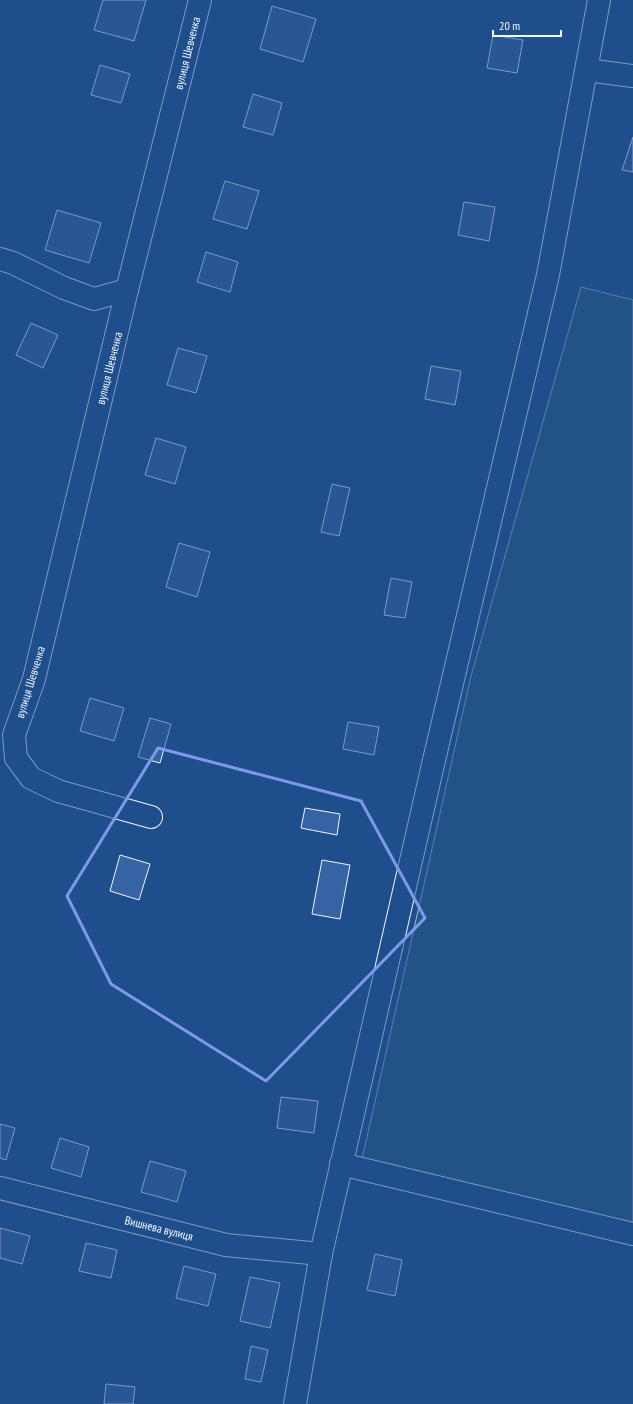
<svg xmlns="http://www.w3.org/2000/svg" width="633" height="1404" font-family="'PT Sans Narrow',sans-serif">
	<style>
		.green { fill: #245a82; stroke: #a8bbd7 }
		.building { fill: #3563a3; stroke: #f2f6ff }
		.lines { fill: none; stroke-linecap: round; stroke-linejoin: round }
		.minor-casing { stroke: #f2f6ff; stroke-width: 24 }
		.minor { stroke: #1f4e8c; stroke-width: 22 }
		.marked { fill: none; stroke: #7d9aea; stroke-width: 3; stroke-linejoin: round }
		.labels { text-anchor: middle; dominant-baseline: central; stroke-width: 3; stroke-linejoin: round; paint-order: stroke }
		.street-label { font-size: 12px; fill: #f2f6ff; stroke: #1f4e8c }
	</style>
	<rect width="100%" height="100%" fill="#1f4e8c"/>
	<path class="green" d="M581 287 633 300V1234L360 1168 471 676Z"/>
	<g class="building">
		<path d="M103 0H146L134 41 94 30Z"/>
		<path d="M272 6 316 19 303 62 260 49Z"/>
		<path d="M493 35 523 40 517 73 487 68Z"/>
		<path d="M100 65 130 74 121 103 91 95Z"/>
		<path d="M253 94 282 103 273 135 243 127Z"/>
		<path d="M633 137V172L622 170Z"/>
		<path d="M225 181 259 191 247 229 213 219Z"/>
		<path d="M464 202 495 207 489 241 458 235Z"/>
		<path d="M57 210 101 223 89 263 45 250Z"/>
		<path d="M206 252 238 262 230 292 197 282Z"/>
		<path d="M31 323 58 335 43 368 16 355Z"/>
		<path d="M178 348 207 356 196 393 167 385Z"/>
		<path d="M431 366 461 371 455 405 425 399Z"/>
		<path d="M156 438 186 447 175 484 145 475Z"/>
		<path d="M332 484 350 488 339 536 321 532Z"/>
		<path d="M179 543 210 552 197 597 166 587Z"/>
		<path d="M391 578 412 582 405 618 384 615Z"/>
		<path d="M90 698 124 708 114 741 80 731Z"/>
		<path d="M150 718 171 724 160 763 138 757Z"/>
		<path d="M348 722 379 727 374 755 343 749Z"/>
		<path d="M305 808 340 814 337 835 301 828Z"/>
		<path d="M120 855 150 864 139 900 110 891Z"/>
		<path d="M322 860 350 865 340 919 312 914Z"/>
		<path d="M281 1097 318 1101 314 1133 277 1128Z"/>
		<path d="M0 1124 15 1128 6 1160 0 1158Z"/>
		<path d="M60 1138 89 1147 81 1177 51 1168Z"/>
		<path d="M150 1161 186 1171 177 1202 141 1192Z"/>
		<path d="M0 1228 30 1236 22 1264 0 1258Z"/>
		<path d="M86 1243 117 1250 111 1278 79 1271Z"/>
		<path d="M375 1254 402 1260 395 1296 367 1290Z"/>
		<path d="M184 1266 216 1274 208 1306 176 1298Z"/>
		<path d="M250 1277 280 1283 270 1328 240 1321Z"/>
		<path d="M251 1346 268 1350 261 1382 245 1379Z"/>
		<path d="M106 1384 135 1387 133 1404H104Z"/>
	</g>
	<g class="lines">
		<defs>
			<g id="minor">
				<path d="M587 70 633 76"/>
				<path d="M0 259 13 263 64 288 94 299 127 290"/>
				<path d="M151 817 58 791 31 778 16 758 14 735 34 679 127 290 200 0"/>
				<path d="M341 1164 633 1234"/>
				<path d="M0 1188 226 1245 321 1254"/>
				<path d="M295 1404 321 1254 435 756 548 275 599 0"/>
			</g>
		</defs>
		<use href="#minor" class="minor-casing"/>
		<use href="#minor" class="minor"/>
	</g>
	<path d="M0 0H633V1404H0ZM158 748 361 801 425 918 266 1081 111 984 67 896Z" fill="#1f4e8c" fill-opacity=".55" fill-rule="evenodd"/>
	<path class="marked" d="M158 748 361 801 425 918 266 1081 111 984 67 896Z"/>
	<g class="labels">
		<g class="street-label">
			<text transform="translate(187 53) rotate(-76)">вулиця Шевченка</text>
			<text transform="translate(109 368) rotate(-76)">вулиця Шевченка</text>
			<text transform="translate(30 682) rotate(-73)">вулиця Шевченка</text>
			<text transform="translate(159 1228) rotate(14)">Вишнева вулиця</text>
		</g>
	</g>
	<path d="M493 30v6h68v-6" fill="none" stroke="#f2f6ff" stroke-width="2"/>
	<text x="499" y="30" font-size="12" fill="#f2f6ff" stroke="#1f4e8c" stroke-width="3" paint-order="stroke">20 m</text>
</svg>
